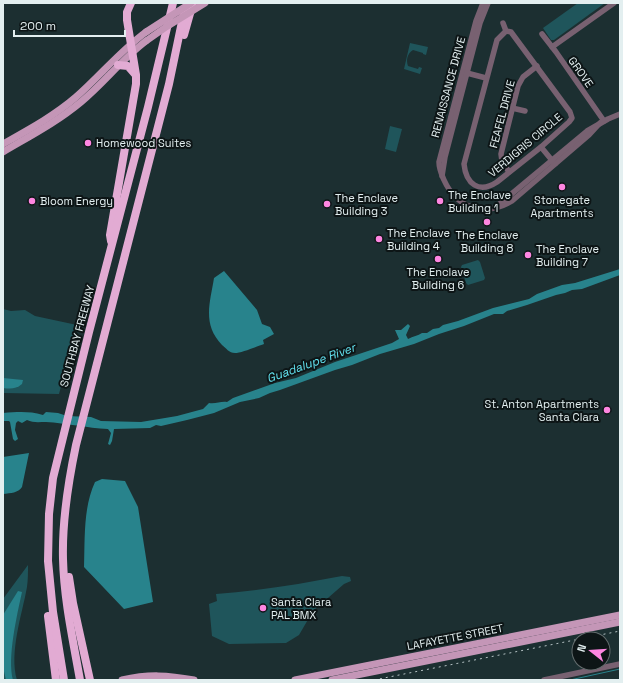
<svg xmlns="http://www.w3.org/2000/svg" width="623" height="683" font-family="'Space Grotesk',sans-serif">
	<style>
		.green { fill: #1f555b }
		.water { fill: #28838c }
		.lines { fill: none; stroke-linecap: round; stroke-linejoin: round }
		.stream { stroke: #28838c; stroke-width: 1 }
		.minor { stroke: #786171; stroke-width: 5.5 }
		.major { stroke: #c496b7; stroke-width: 7 }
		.highway { stroke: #e2abd3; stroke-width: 8 }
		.rail { stroke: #b5c2c4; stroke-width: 1; stroke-dasharray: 2 4; stroke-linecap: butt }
		.major-bridge { stroke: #c496b7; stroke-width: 7 }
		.poi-dot { fill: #fe86e1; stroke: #0d1516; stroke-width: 1.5 }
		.labels { text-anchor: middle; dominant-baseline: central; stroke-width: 4; stroke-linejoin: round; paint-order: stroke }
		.street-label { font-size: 11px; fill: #e3eff0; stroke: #0d1516 }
		.poi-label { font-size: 11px; fill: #e3eff0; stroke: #0d1516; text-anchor: start }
		.water-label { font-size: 12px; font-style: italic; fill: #62e2ef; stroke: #0d1516 }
	</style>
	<rect width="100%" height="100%" fill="#1c2f31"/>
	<g class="green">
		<path d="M578 3H605L554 40H551L543 28Z"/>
		<path d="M410 43 428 47 426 55 423 54V53L413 50C407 54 406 60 408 66L418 69 419 67 422 68 420 74 404 69Z"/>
		<path d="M390 126 402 129 396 152 385 149Z"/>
		<path d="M478 260 480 262 485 278 484 280 468 285 466 283 461 267 462 265Z"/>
		<path d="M3 309 11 311 25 310 35 316 77 325 59 394 3 393Z"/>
		<path d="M28 565C28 572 28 580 27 587 22 615 9 652 17 680H3V599Z"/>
		<path d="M342 576 350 577 351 581 344 584 313 611 299 635 286 643 229 644 212 636 209 604 217 601 216 594C259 591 300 584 342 576Z"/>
	</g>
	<g class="water">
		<path d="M620 269V275L582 289 572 290 565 293 556 295 527 305 507 311 503 314H494L464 326 439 334 414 344 380 354 352 365 335 370 280 390 270 393 259 398 240 402 214 413 187 420 161 426 156 425 150 428 114 429 112 441 110 445 108 444 111 433 108 429C87 428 66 423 46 422 39 422 33 423 27 420L22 423 18 421 16 423 15 430 18 439 15 441 13 439 10 422 9 421H3V413C18 412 29 411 43 415L46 412 58 413 67 416 91 417 101 421 141 422 177 416 203 409 209 403C216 404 221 401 227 402L233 398 275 383 296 378 335 362 392 343 399 339 395 330H401L408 324 410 326 406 335 408 339C413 336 418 336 422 333H427L433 329 439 328 443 325 458 321 493 308 529 299 537 294 562 285 575 283Z"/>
		<path d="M224 271 257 310 262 324 270 327 274 334 263 340 264 344C258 346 241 353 235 353 229 353 226 348 222 345 202 324 210 303 214 278Z"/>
		<path d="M3 378 23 380 22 384C16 389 11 389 3 388Z"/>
		<path d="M29 453 22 487C18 493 11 493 3 494V457Z"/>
		<path d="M102 479 125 481 138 507 153 602 124 609 84 567C85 539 83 508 95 482Z"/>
		<path d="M18 591 22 592C17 615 7 658 13 680H6L3 667V615Z"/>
	</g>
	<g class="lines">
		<path class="stream" d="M570 680 620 669"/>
		<g class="minor">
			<path d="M483 3 476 21 439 162C439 169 441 173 444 180 457 209 485 217 512 201L589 135 600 123"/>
			<path d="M503 23 506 31"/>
			<path d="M506 31 511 32 570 112 572 118 569 122 541 147 497 182C479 194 466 184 464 164L497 40Z"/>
			<path d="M542 34 556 52 604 121"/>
			<path d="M552 47 614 3"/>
			<path d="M463 72 486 78"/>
			<path d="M512 108 525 111"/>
			<path d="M541 147 555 164"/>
			<path d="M509 172 502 161 501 154 518 86 523 77 537 66"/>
			<path d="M442 176 445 157 480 23 488 3"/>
			<path d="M497 206 587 131 608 119 620 114"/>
			<path d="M544 680 620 664"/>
		</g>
		<g class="major">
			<path d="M3 144C28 130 54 116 76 97 100 76 120 51 146 32"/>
			<path d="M3 152C30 136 57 122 81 102 104 83 122 59 146 41"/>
			<path d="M122 680C148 674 168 675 194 680"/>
			<path d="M295 680 620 615"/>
			<path d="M332 680 620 622"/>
		</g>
		<g class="highway">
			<path d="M184 35 193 3"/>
			<path d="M118 65 128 66 135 74"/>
			<path d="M111 241 110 235 136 84V75L127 20V12L131 3"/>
			<path d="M69 577 73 603 90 680"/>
			<path d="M48 616 56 680"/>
			<path d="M64 680 53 612 48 561 49 514 53 478 89 332 148 107 173 3"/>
			<path d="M80 680C73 640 64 600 63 559 62 521 68 483 76 445L169 84 184 12"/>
		</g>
		<path class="rail" d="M374 680 620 631"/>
		<g class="major-bridge">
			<path d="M146 32 191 3"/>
			<path d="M146 41 166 27 205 3"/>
		</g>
	</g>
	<g class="poi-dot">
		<circle cx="88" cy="143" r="4"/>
		<circle cx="562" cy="187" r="4"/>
		<circle cx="32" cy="201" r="4"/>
		<circle cx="440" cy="201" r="4"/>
		<circle cx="327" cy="204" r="4"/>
		<circle cx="487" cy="222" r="4"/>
		<circle cx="379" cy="239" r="4"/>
		<circle cx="528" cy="255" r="4"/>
		<circle cx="438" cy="259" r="4"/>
		<circle cx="607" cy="410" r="4"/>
		<circle cx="263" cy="608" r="4"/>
	</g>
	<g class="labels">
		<g class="street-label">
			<text transform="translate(581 72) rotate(55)">GROVE</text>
			<text transform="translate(448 87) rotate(-75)">RENAISSANCE DRIVE</text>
			<text transform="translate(502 114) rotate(-75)">FEAFEL DRIVE</text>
			<text transform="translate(525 145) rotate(-40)">VERDIGRIS CIRCLE</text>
			<text transform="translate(77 336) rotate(-75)">SOUTHBAY FREEWAY</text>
			<text transform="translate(455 637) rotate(-11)">LAFAYETTE STREET</text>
		</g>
		<g class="poi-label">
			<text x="96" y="143">Homewood Suites</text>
			<text x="448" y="195">The Enclave<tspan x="448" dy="13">Building 1</tspan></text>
			<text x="335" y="198">The Enclave<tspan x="335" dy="13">Building 3</tspan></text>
			<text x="562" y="200" text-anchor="middle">Stonegate<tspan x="562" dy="13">Apartments</tspan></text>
			<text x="40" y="201">Bloom Energy</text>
			<text x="387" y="233">The Enclave<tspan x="387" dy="13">Building 4</tspan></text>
			<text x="487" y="235" text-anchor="middle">The Enclave<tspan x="487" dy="13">Building 8</tspan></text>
			<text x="536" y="249">The Enclave<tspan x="536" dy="13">Building 7</tspan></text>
			<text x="438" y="272" text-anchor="middle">The Enclave<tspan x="438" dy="13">Building 6</tspan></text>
			<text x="599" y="404" text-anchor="end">St. Anton Apartments<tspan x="599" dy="13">Santa Clara</tspan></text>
			<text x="271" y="602">Santa Clara<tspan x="271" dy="13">PAL BMX</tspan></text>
		</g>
		<g class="water-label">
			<text transform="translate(311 363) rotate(-20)">Guadalupe River</text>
		</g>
	</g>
	<rect width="623" height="683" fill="none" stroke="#e3eff0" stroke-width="8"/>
	<g transform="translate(591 651) rotate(287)"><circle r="19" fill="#0d1516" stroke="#636c6d"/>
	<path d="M0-3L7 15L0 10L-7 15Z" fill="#fe86e1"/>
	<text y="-6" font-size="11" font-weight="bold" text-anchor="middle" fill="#e3eff0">N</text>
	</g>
	<path d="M14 30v6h111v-6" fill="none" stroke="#e3eff0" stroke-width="2"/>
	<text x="20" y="30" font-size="12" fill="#e3eff0" stroke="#0d1516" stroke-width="3" paint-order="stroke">200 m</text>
</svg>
